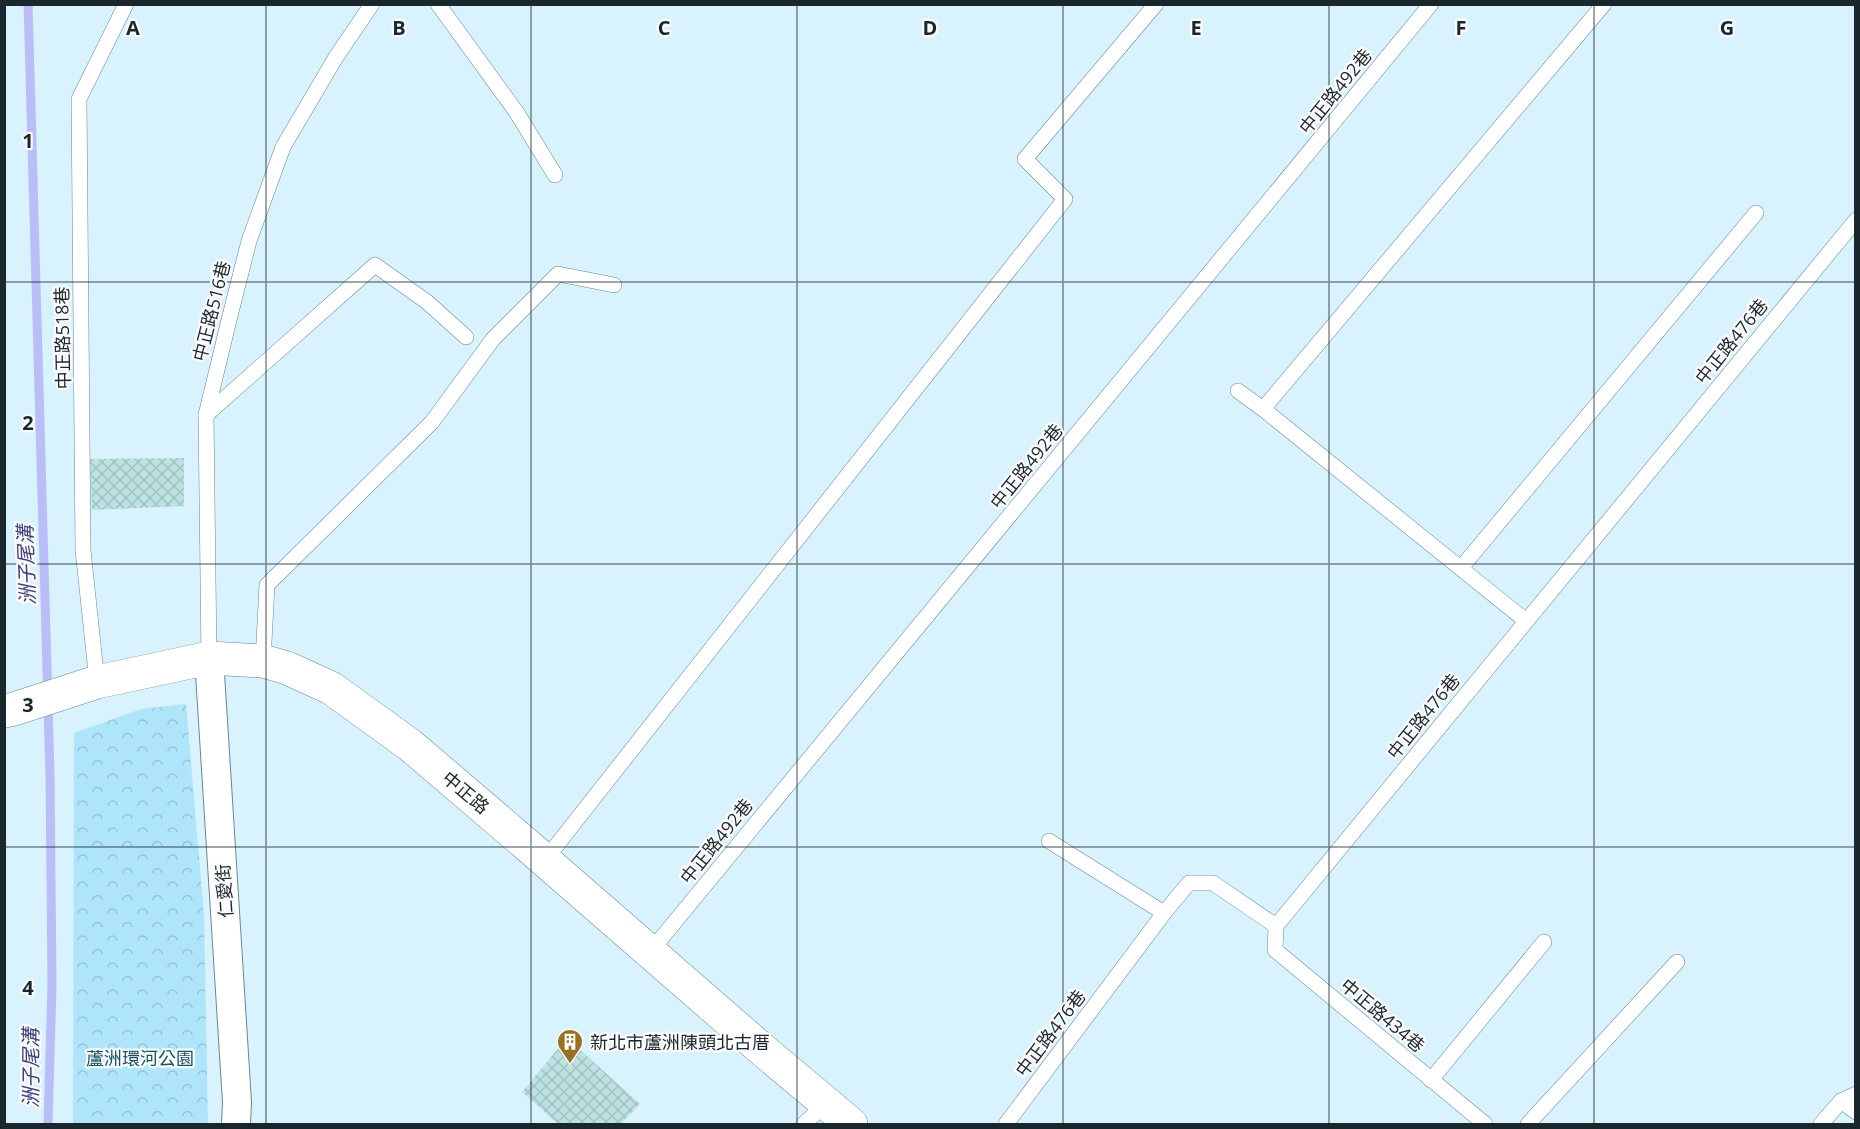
<svg xmlns="http://www.w3.org/2000/svg" width="1860" height="1129" font-family="'Open Sans','Noto Sans TC',sans-serif">
	<style>
		.park { fill: url(#park-crowns) }
		.lines { fill: none; stroke-linecap: round; stroke-linejoin: round }
		.stream { stroke: #babdf7; stroke-width: 9 }
		.building { fill: url(#building-cross-hatch) }
		.lane-casing { stroke: #678794; stroke-width: 16 }
		.street-casing { stroke: #678794; stroke-width: 30 }
		.secondary-casing { stroke: #678794; stroke-width: 34 }
		.lane { stroke: #fff; stroke-width: 15 }
		.street { stroke: #fff; stroke-width: 28 }
		.secondary { stroke: #fff; stroke-width: 33 }
		.grid { fill: none; stroke: #1a272c; stroke-width: 1.5; stroke-opacity: 0.55 }
		.labels { text-anchor: middle; dominant-baseline: central; stroke-width: 4.5; stroke-linejoin: round; paint-order: stroke }
		.street-label { font-size: 18px; fill: #1a272c; stroke: #fbfbfb }
		.poi-label { font-size: 18px; fill: #1a272c; stroke: #fbfbfb; text-anchor: start }
		.park-label { font-size: 18px; fill: #165266; stroke: #fbfbfb }
		.water-label { font-size: 20px; font-style: italic; fill: #424085; stroke: #fbfbfb }
		.grid-label { font-size: 20px; text-anchor: middle; font-weight: bold; fill: #1a272c; stroke: #fbfbfb; stroke-width: 4.5; stroke-linejoin: round; paint-order: stroke }
	</style>
	<defs>
		<pattern id="park-crowns" width="20" height="18" patternUnits="userSpaceOnUse" patternTransform="scale(1.5)"><rect width="20" height="18" fill="#aee5fb"/><path d="M2 6a3 3 0 1 1 6 0M12 15a3 3 0 1 1 6 0" fill="none" stroke="#95c4d7"/></pattern>
		<pattern id="building-cross-hatch" width="8" height="8" patternUnits="userSpaceOnUse" patternTransform="scale(1.5)"><rect width="8" height="8" fill="#bce3e2"/><path d="M0 0l8 8M0 8l8-8" fill="none" stroke="#a1c3c2"/></pattern>
	</defs>
	<rect width="100%" height="100%" fill="#d8f3fe"/>
	<path class="park" d="M186 704 204 915 208 1124H73L74 733 141 709Z"/>
	<g class="lines">
		<path class="stream" d="M28 4 50 775 52 985 48 1124"/>
	</g>
	<g class="building">
		<path d="M184 458V506L92 510 90 459Z"/>
		<path d="M567 1038 640 1104 621 1124H558L522 1092Z"/>
	</g>
	<g class="lines">
		<defs>
			<g id="lane">
				<path d="M438 4 517 113 555 175"/>
				<path d="M1238 391 1263 409"/>
				<path d="M206 415 375 265 427 302 466 337"/>
				<path d="M1461 568 1756 213"/>
				<path d="M1526 621 1263 409 1604 4"/>
				<path d="M209 658 206 415 229 320 249 241 283 147 336 57 372 4"/>
				<path d="M263 661 267 585 432 422 493 339 558 274 614 285"/>
				<path d="M97 682 83 550 79 99 126 4"/>
				<path d="M1049 841 1164 913"/>
				<path d="M545 860 1065 199 1025 159 1156 4"/>
				<path d="M1276 926 1856 220"/>
				<path d="M1276 926 1275 950 1485 1124"/>
				<path d="M650 952 1431 4"/>
				<path d="M1431 1080 1544 942"/>
				<path d="M1841 1101 1856 1112"/>
				<path d="M804 1124 826 1103"/>
				<path d="M1006 1124 1164 913 1189 883H1213L1276 926"/>
				<path d="M1528 1124 1677 962"/>
				<path d="M1821 1124 1841 1101 1856 1094"/>
			</g>
			<path id="street" d="M209 658 237 1102 236 1124"/>
			<path id="secondary" d="M4 711 14 709 97 682 209 658 263 661 287 668 331 688 410 745 527 845 765 1052 851 1124"/>
		</defs>
		<use href="#lane" class="lane-casing"/>
		<use href="#street" class="street-casing"/>
		<use href="#secondary" class="secondary-casing"/>
		<use href="#lane" class="lane"/>
		<use href="#street" class="street"/>
		<use href="#secondary" class="secondary"/>
	</g>
	<path class="grid" d="M266 4V1124M531 4V1124M797 4V1124M1063 4V1124M1329 4V1124M1594 4V1124M4 282H1856M4 564H1856M4 847H1856"/>
	<defs>
		<symbol id="building-pin" viewBox="-11 -11 22 30"><path d="M0 17L-7.5 6A9.5 9.5 0 1 1 7.5 6Z" fill="#9b7120" stroke="#fbfbfb"/><path d="M-4-6H4V6H1V3H-1V6H-4ZM-2.5-4.3h1.7v1.8h-1.7ZM.8-4.3h1.7v1.8H.8ZM-2.5-1h1.7V.8h-1.7ZM.8-1h1.7V.8H.8Z" fill="#fff"/></symbol>
	</defs>
	<g fill-rule="evenodd">
		<use href="#building-pin" x="555" y="1027" width="30" height="40"/>
	</g>
	<g class="labels">
		<g class="street-label">
			<text transform="translate(1335 91) rotate(-51)">中正路492巷</text>
			<text transform="translate(211 311) rotate(-76)">中正路516巷</text>
			<text transform="translate(62 338) rotate(-91)">中正路518巷</text>
			<text transform="translate(1731 341) rotate(-51)">中正路476巷</text>
			<text transform="translate(1026 466) rotate(-51)">中正路492巷</text>
			<text transform="translate(1423 716) rotate(-51)">中正路476巷</text>
			<text transform="translate(466 792) rotate(40)">中正路</text>
			<text transform="translate(716 841) rotate(-51)">中正路492巷</text>
			<text transform="translate(224 891) rotate(-94)">仁愛街</text>
			<text transform="translate(1383 1015) rotate(40)">中正路434巷</text>
			<text transform="translate(1050 1033) rotate(-53)">中正路476巷</text>
		</g>
		<g class="poi-label">
			<text x="590" y="1042">新北市蘆洲陳頭北古厝</text>
		</g>
		<g class="park-label">
			<text x="140" y="1058">蘆洲環河公園</text>
		</g>
		<g class="water-label">
			<text transform="translate(26 565) rotate(-92)">洲子尾溝</text>
			<text transform="translate(30 1068) rotate(-90)">洲子尾溝</text>
		</g>
	</g>
	<g class="grid-label">
		<text x="133" y="35">A</text>
		<text x="399" y="35">B</text>
		<text x="664" y="35">C</text>
		<text x="930" y="35">D</text>
		<text x="1196" y="35">E</text>
		<text x="1461" y="35">F</text>
		<text x="1727" y="35">G</text>
		<text x="28" y="148">1</text>
		<text x="28" y="430">2</text>
		<text x="28" y="712">3</text>
		<text x="28" y="995">4</text>
	</g>
	<rect width="1860" height="1129" fill="none" stroke="#1a272c" stroke-width="12"/>
</svg>
